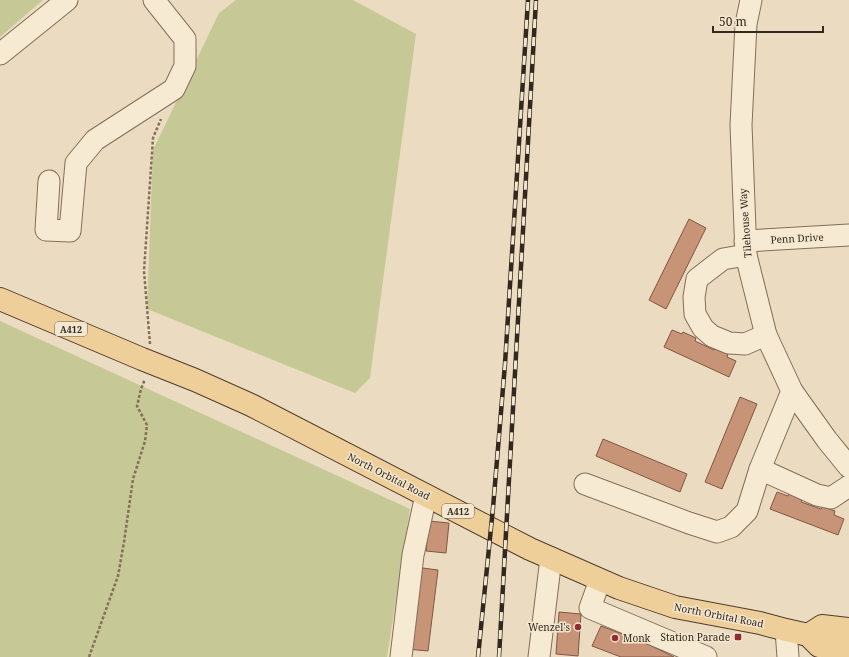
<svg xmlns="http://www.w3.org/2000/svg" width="849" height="657" font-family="'Noto Serif',serif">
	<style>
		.green { fill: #c6c995 }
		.building { fill: #c89478; stroke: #825640 }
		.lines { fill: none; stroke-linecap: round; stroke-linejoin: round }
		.minor-casing { stroke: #846d59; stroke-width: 23 }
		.major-casing { stroke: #513c2e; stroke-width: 24 }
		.path { stroke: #846d59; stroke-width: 2.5; stroke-dasharray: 3 2; stroke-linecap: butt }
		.minor { stroke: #f7ead3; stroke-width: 21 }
		.major { stroke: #eece99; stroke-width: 22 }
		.rail-casing { stroke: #34271d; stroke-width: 4.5 }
		.rail { stroke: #f3e7d0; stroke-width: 3; stroke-dasharray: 9; stroke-linecap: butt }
		.poi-dot { fill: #902c33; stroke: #f3e7d0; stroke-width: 1.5 }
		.labels { text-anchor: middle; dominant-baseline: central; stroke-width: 3; stroke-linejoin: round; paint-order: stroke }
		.shield { fill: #f3e7d0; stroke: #6d6153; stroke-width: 1 }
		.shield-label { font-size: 9px; font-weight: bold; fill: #34271d }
		.street-label { font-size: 10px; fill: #34271d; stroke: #f3e7d0 }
		.poi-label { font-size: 10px; fill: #34271d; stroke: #f3e7d0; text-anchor: end }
	</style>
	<rect width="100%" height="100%" fill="#ebdcc1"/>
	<g class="green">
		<path d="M0 0H43L0 37Z"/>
		<path d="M236 0H353L416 34 370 378 355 393 147 309 153 150 219 13Z"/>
		<path d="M0 321 410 509 387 657H0Z"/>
	</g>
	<g class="building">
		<path d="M689 219 706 228 666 309 649 300Z"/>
		<path d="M672 330 682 334 683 332 696 338 695 341 714 350 716 348 728 353 727 357 736 361 729 377 664 347Z"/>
		<path d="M740 397 757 404 722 489 705 482Z"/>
		<path d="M603 439 687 474 680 492 596 456Z"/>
		<path d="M777 492 788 496 789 493 802 499 801 502 821 509 823 507 835 511 834 515 844 519 838 535 770 509Z"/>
		<path d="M429 521 449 523 446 553 426 551Z"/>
		<path d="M415 567 438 570 428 651 406 649Z"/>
		<path d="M559 612 581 614 578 656 556 654Z"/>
		<path d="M601 626 646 643 674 657H621L592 646Z"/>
	</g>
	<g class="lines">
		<defs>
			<g id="minor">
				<path d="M751 0 746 24 741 125 746 255 766 335 792 391 827 440 849 467"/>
				<path d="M0 54 67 0"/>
				<path d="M49 181 46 230 70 231 76 163 95 140 174 89 185 66V39L154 0"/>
				<path d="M745 241 849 235"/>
				<path d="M746 255 723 259 697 279 694 297 695 314 703 328 712 336 729 343 745 344 766 335"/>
				<path d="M792 391 760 469 817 495 831 498 849 486"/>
				<path d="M585 484 689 523 717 532 731 527 747 511 760 469"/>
				<path d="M600 580 590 608 706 657"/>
				<path d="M786 630 788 657"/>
				<path d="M401 657 413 555 426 495"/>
				<path d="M539 657 551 558"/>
			</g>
			<g id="major">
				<path d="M0 299 142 359 195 380 251 405 530 549 619 588 675 607 760 623 786 630 808 635 819 646 849 649"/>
				<path d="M808 635 822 626 849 629"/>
			</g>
		</defs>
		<use href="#minor" class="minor-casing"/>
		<use href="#major" class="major-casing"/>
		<g class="path">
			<path d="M150 344 144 271 153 138 161 119"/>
			<path d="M89 657 118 576 124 542 133 479 145 441 147 425 137 406 141 389 145 379"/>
		</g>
		<use href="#minor" class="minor"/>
		<use href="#major" class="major"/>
		<defs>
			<g id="rail">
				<path d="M478 657 493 508 505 364 528 0"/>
				<path d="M499 657 536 0"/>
			</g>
		</defs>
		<use href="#rail" class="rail-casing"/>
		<use href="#rail" class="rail"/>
	</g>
	<g class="poi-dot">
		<circle cx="578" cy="627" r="4"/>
		<rect x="734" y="633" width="8" height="8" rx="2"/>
		<circle cx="615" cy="638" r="4"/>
	</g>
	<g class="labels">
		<g class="shield">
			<rect x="55" y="322" width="32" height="14" rx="3"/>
			<rect x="442" y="504" width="32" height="14" rx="3"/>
		</g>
		<g class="shield-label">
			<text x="71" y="329">A412</text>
			<text x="458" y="511">A412</text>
		</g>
		<g class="street-label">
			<text transform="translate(745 223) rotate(-94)">Tilehouse Way</text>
			<text transform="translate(797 238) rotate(-3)">Penn Drive</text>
			<text transform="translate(389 476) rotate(27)">North Orbital Road</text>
			<text transform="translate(719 615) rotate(11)">North Orbital Road</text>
		</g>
		<g class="poi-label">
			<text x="570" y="627">Wenzel's</text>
			<text x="730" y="637">Station Parade</text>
			<text x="623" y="638" text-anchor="start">Monk</text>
		</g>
	</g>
	<path d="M713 26v6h110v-6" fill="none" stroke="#34271d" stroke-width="2"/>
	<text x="719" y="26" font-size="12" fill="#34271d" stroke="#f3e7d0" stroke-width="3" paint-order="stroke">50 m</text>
</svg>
